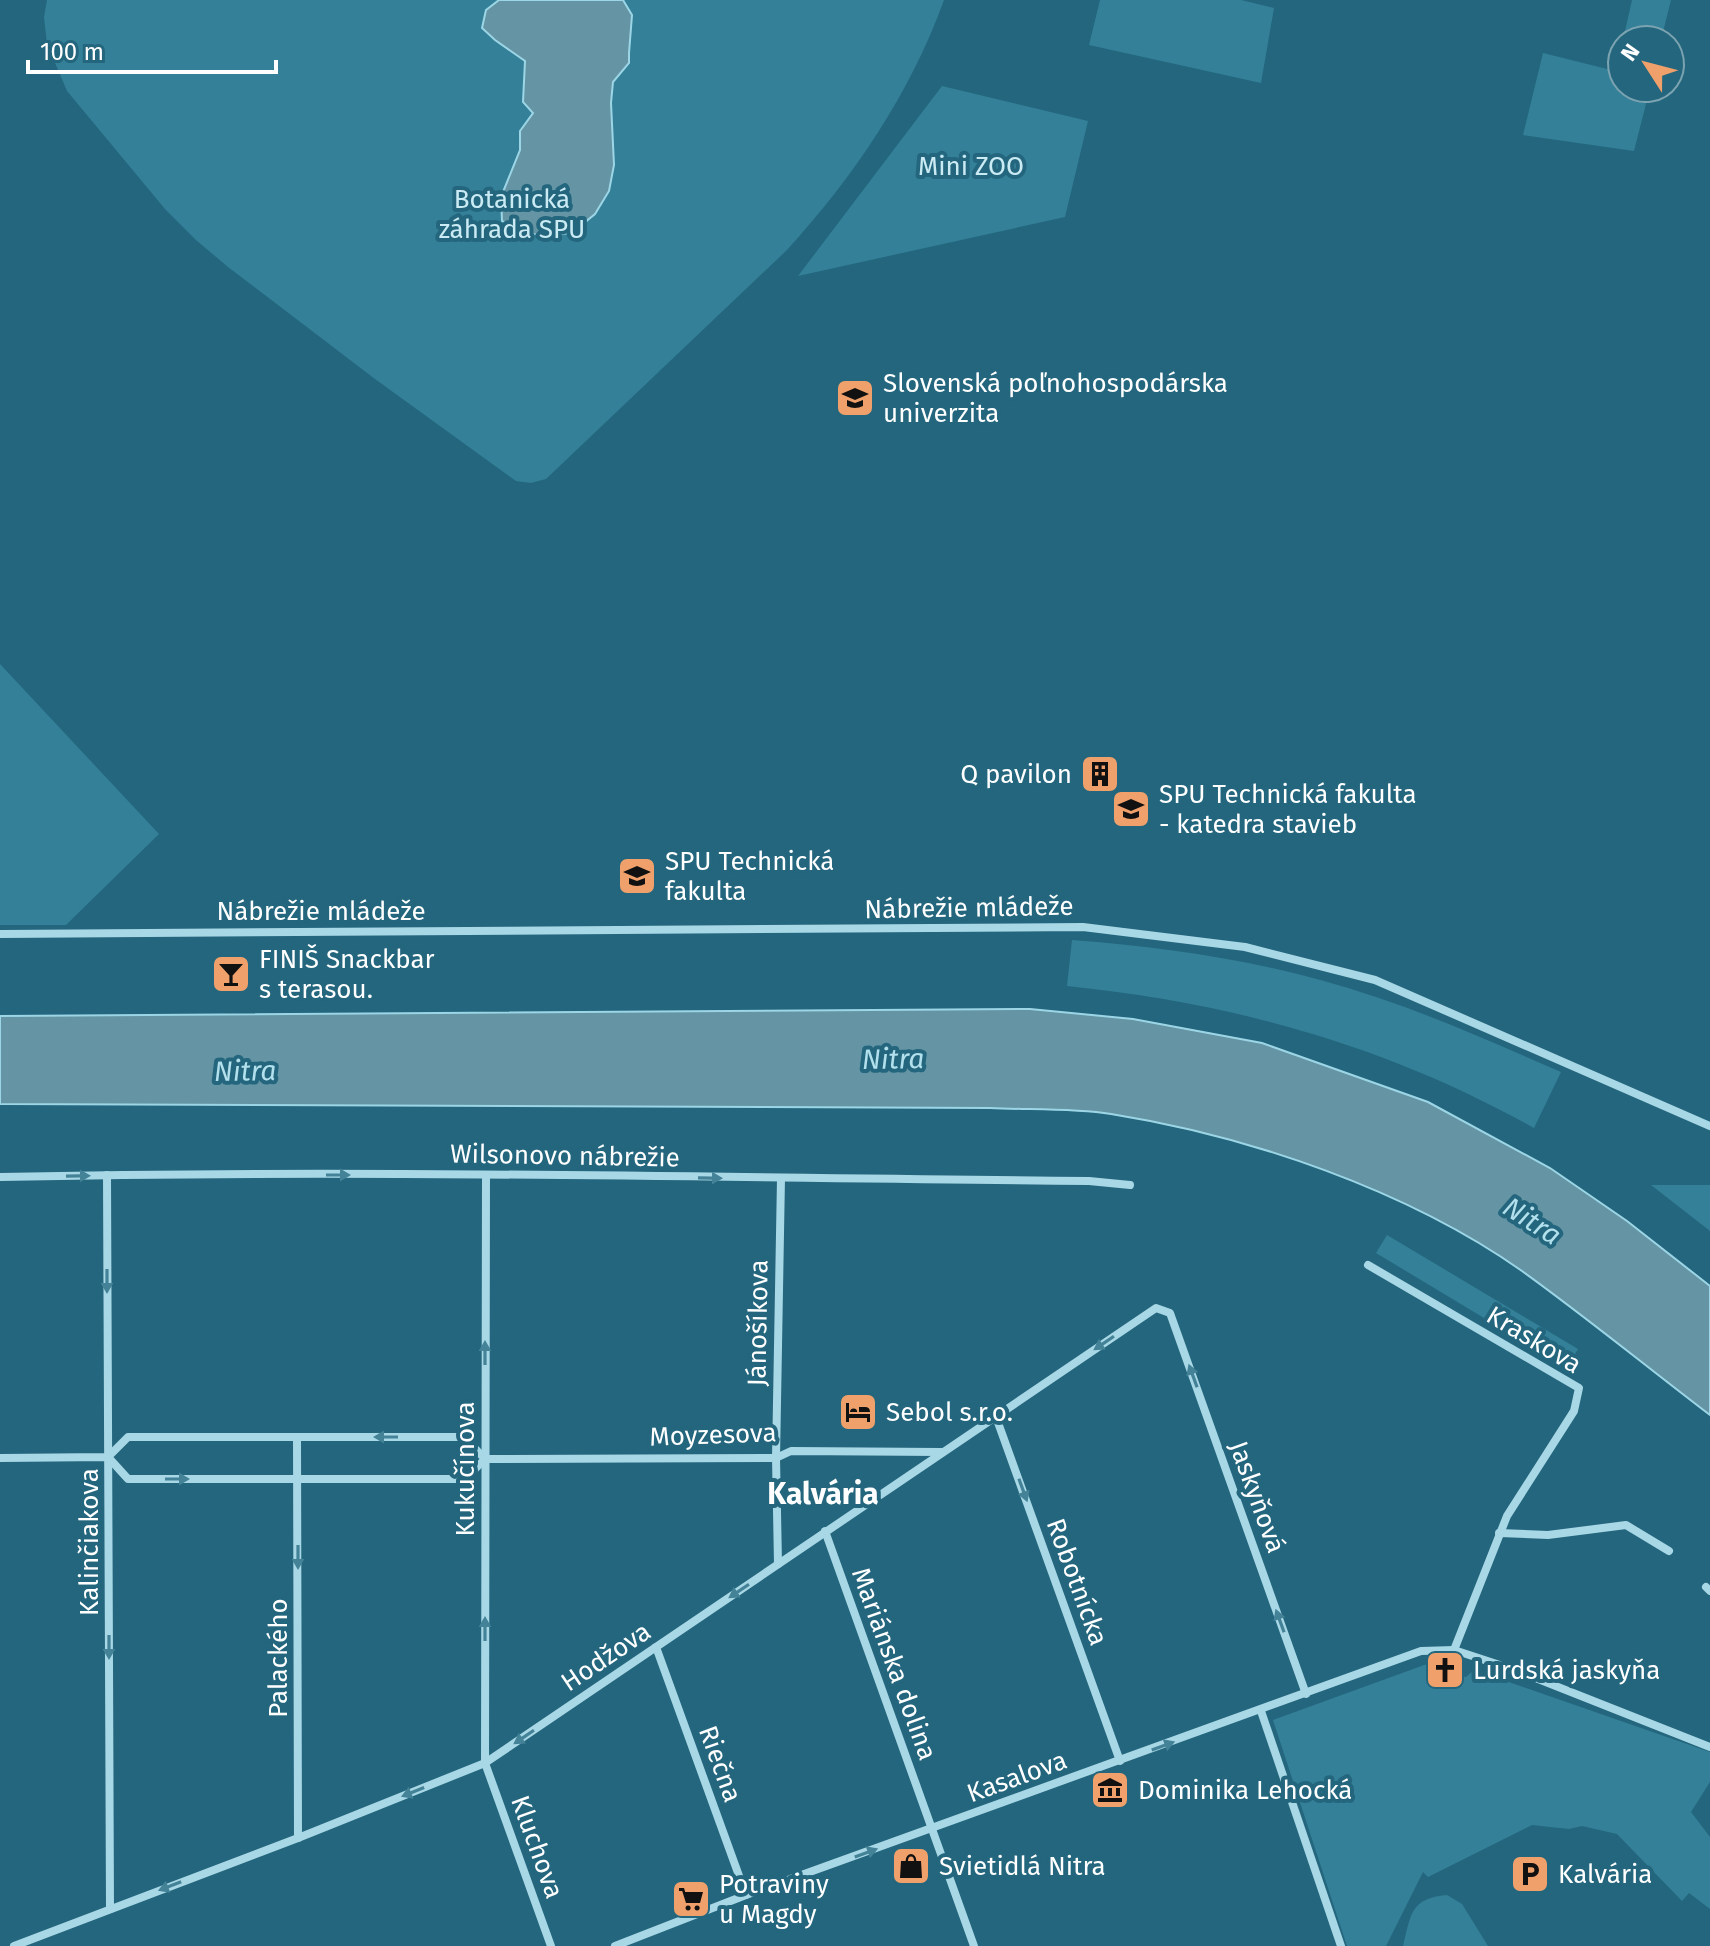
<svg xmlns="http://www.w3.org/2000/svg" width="1710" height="1946" font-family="'Fira Sans',sans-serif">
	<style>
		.green { fill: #348098 }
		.water { fill: #6595a5; stroke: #9cd6e6; stroke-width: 2 }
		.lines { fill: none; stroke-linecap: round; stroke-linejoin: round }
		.minor { stroke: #a8d7e6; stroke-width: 8 }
		.oneway { fill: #448297 }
		.labels { text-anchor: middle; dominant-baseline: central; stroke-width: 8; stroke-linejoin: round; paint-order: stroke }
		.park-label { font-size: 26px; fill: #cbebf4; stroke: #23667d }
		.poi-label { font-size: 26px; fill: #fff; stroke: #23667d; text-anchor: start }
		.street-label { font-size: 26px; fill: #fff; stroke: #23667d }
		.water-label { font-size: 28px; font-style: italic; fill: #b3e0ed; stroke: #23667d }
		.quarter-label { font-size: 30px; font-weight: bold; fill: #fff; stroke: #23667d }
	</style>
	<rect width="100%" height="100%" fill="#23667d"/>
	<g class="green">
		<path d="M47 0H944C910 94 854 176 787 250L546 479 531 483 516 481 375 379 228 267 196 240 165 209 67 91 47 44 44 17Z"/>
		<path d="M1100 0H1241L1274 8 1261 83 1089 45Z"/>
		<path d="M1632 0H1671L1661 40H1623Z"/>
		<path d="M1622 43V88H1650L1634 151 1523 135 1543 53 1615 71Z"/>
		<path d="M942 86 1088 121 1065 217 798 276Z"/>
		<path d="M0 664 159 834 66 925H0Z"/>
		<path d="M1072 940C1175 948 1277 963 1376 997 1439 1018 1501 1046 1561 1072L1534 1128C1388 1046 1234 1003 1067 986Z"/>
		<path d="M1651 1185H1710V1231Z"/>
		<path d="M1387 1235 1578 1349 1567 1368 1376 1253Z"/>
		<path d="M1427 1664 1431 1669 1466 1677 1474 1670 1710 1752V1782L1691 1812 1710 1837V1909L1689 1893 1682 1901 1617 1834 1582 1826 1569 1829 1532 1825 1428 1877 1423 1872 1386 1946H1347L1273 1720Z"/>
		<path d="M1447 1895 1462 1904 1488 1946H1403C1411 1915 1410 1898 1447 1895Z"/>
	</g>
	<g class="water">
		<path d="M499 0H623L632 15 629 53V63L613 82 611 103 614 165 609 191 595 214 573 232 548 237 523 232 502 221 501 197 520 150V131L533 113 523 102 525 61 495 40 482 28 486 10Z"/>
		<path d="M1030 1009 1133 1019 1262 1043 1428 1102 1550 1168 1627 1221 1710 1286V1415C1647 1367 1586 1317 1522 1271 1407 1190 1249 1136 1111 1114 1071 1108 1029 1110 990 1108L0 1104V1016Z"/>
	</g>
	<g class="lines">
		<g class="minor">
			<path d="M0 934 1083 927 1245 947 1375 980 1710 1126"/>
			<path d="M107 1175 110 1909"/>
			<path d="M486 1175 485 1763 551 1946"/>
			<path d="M0 1177C363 1169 726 1178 1089 1181L1130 1185"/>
			<path d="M1368 1265 1579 1388 1574 1411 1507 1516 1454 1650"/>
			<path d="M996 1417 1120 1761"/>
			<path d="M297 1437 298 1838"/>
			<path d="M0 1458 108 1457 128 1437H464L485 1459 465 1479H128L108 1457"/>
			<path d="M485 1459 776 1458 791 1451 941 1452"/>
			<path d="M825 1531 974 1946"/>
			<path d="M1499 1533 1548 1535 1626 1525 1669 1551"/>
			<path d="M778 1564 776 1458 781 1178"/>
			<path d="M1706 1587 1710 1591"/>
			<path d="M656 1647 746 1895"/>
			<path d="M1261 1711 1341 1946"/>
			<path d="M14 1946 298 1838 485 1763 1156 1308 1170 1313 1306 1694"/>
			<path d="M615 1946 746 1895 1421 1651 1454 1650 1515 1670 1710 1747"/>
		</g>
	</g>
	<defs><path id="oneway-solid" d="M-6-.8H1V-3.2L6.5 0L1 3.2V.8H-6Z" transform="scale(2)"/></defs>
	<g class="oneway">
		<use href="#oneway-solid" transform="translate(338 1175)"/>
		<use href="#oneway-solid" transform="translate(78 1176) rotate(-1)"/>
		<use href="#oneway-solid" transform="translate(710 1178) rotate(1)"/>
		<use href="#oneway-solid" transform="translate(107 1281) rotate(90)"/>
		<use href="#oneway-solid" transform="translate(1104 1343) rotate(146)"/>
		<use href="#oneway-solid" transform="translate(485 1353) rotate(-90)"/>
		<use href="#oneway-solid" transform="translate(1193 1376) rotate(-110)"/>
		<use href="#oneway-solid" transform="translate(386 1437) rotate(180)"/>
		<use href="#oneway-solid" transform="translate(177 1479)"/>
		<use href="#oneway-solid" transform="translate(1023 1490) rotate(70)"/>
		<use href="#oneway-solid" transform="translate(298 1557) rotate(90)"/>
		<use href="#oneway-solid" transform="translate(739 1591) rotate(146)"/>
		<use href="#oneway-solid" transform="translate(1280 1621) rotate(-110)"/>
		<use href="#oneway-solid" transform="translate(485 1629) rotate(-90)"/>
		<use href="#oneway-solid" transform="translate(109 1647) rotate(90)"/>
		<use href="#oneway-solid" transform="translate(524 1737) rotate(146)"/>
		<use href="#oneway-solid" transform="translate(1163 1746) rotate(-20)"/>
		<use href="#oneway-solid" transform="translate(413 1792) rotate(158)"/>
		<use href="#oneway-solid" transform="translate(866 1853) rotate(-20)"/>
		<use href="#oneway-solid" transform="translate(170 1886) rotate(159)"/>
	</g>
	<defs>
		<symbol id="university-square" viewBox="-11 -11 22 22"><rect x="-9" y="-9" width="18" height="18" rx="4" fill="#f0a06b" stroke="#23667d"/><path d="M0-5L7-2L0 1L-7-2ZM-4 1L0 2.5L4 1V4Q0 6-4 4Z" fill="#111"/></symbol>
		<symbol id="building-square" viewBox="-11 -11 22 22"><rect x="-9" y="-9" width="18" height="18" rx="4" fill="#f0a06b" stroke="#23667d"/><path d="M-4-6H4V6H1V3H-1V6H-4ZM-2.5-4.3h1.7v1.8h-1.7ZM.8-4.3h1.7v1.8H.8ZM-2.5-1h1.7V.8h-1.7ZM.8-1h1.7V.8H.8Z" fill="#111"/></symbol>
		<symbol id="bar-square" viewBox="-11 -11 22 22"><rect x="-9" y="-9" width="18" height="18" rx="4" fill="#f0a06b" stroke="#23667d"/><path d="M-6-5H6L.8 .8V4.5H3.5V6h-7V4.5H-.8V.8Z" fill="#111"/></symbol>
		<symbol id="hotel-square" viewBox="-11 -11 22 22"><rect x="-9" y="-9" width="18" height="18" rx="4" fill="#f0a06b" stroke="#23667d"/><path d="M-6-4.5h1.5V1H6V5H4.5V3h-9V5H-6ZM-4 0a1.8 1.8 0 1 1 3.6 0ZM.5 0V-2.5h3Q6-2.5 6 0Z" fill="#111"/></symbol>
		<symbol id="church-square" viewBox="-11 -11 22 22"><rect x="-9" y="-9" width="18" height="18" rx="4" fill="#f0a06b" stroke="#23667d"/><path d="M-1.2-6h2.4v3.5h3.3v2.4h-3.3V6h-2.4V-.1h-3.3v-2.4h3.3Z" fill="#111"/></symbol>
		<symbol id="museum-square" viewBox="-11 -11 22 22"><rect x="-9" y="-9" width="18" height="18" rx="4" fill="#f0a06b" stroke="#23667d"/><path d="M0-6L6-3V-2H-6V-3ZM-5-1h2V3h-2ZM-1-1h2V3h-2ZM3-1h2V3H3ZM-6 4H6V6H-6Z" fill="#111"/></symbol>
		<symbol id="shop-square" viewBox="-11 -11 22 22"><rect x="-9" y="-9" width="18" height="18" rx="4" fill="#f0a06b" stroke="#23667d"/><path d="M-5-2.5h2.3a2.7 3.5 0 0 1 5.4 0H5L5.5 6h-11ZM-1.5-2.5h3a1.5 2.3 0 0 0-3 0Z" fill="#111"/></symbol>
		<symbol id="parking-square" viewBox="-11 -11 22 22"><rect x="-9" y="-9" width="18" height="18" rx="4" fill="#f0a06b" stroke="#23667d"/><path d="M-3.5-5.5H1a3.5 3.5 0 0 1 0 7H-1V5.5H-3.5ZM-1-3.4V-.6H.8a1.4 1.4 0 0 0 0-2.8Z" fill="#111"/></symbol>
		<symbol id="supermarket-square" viewBox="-11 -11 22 22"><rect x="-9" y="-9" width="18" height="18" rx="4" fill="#f0a06b" stroke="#23667d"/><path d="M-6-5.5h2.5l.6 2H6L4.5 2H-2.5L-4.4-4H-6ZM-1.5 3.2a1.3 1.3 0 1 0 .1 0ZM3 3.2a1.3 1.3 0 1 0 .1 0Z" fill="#111"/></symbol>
	</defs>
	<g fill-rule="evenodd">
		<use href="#university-square" x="833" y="376" width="44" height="44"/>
		<use href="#building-square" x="1078" y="752" width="44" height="44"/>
		<use href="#university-square" x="1109" y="787" width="44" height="44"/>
		<use href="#university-square" x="615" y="854" width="44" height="44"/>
		<use href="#bar-square" x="209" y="952" width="44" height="44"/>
		<use href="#hotel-square" x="836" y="1390" width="44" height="44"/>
		<use href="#church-square" x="1423" y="1648" width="44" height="44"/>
		<use href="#museum-square" x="1088" y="1768" width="44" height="44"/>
		<use href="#shop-square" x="889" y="1844" width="44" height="44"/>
		<use href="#parking-square" x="1508" y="1852" width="44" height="44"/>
		<use href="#supermarket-square" x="669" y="1877" width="44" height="44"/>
	</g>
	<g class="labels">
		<g class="park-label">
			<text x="971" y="166">Mini ZOO</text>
			<text x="512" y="199">Botanická<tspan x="512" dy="30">záhrada SPU</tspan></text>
		</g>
		<g class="poi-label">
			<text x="883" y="383">Slovenská poľnohospodárska<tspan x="883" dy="30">univerzita</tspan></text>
			<text x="1072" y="774" text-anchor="end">Q pavilon</text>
			<text x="1159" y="794">SPU Technická fakulta<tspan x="1159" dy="30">- katedra stavieb</tspan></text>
			<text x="665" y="861">SPU Technická<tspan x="665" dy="30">fakulta</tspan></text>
			<text x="259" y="959">FINIŠ Snackbar<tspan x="259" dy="30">s terasou.</tspan></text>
			<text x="886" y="1412">Sebol s.r.o.</text>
			<text x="1473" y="1670">Lurdská jaskyňa</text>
			<text x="1138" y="1790">Dominika Lehocká</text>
			<text x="939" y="1866">Svietidlá Nitra</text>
			<text x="1558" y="1874">Kalvária</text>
			<text x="719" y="1884">Potraviny<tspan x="719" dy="30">u Magdy</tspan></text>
		</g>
		<g class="street-label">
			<text transform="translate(969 908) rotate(-1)">Nábrežie mládeže</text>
			<text x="321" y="911">Nábrežie mládeže</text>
			<text transform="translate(565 1156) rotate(1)">Wilsonovo nábrežie</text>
			<text transform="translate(758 1323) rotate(-89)">Jánošíkova</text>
			<text transform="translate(1534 1340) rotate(31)">Kraskova</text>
			<text transform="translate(713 1435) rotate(-2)">Moyzesova</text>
			<text transform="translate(465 1469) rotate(-90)">Kukučínova</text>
			<text transform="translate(1257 1497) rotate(70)">Jaskyňová</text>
			<text transform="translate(89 1542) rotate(-90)">Kalinčiakova</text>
			<text transform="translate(1077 1582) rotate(70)">Robotnícka</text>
			<text transform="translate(606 1657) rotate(-34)">Hodžova</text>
			<text transform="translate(278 1658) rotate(-90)">Palackého</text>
			<text transform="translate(894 1664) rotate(70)">Mariánska dolina</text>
			<text transform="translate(720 1764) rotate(70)">Riečna</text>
			<text transform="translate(1017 1777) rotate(-20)">Kasalova</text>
			<text transform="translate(537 1847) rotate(70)">Kluchova</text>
		</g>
		<g class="water-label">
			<text transform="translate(893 1059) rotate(-1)">Nitra</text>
			<text transform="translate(245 1071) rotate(-1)">Nitra</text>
			<text transform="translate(1532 1221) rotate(33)">Nitra</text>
		</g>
		<g class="quarter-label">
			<text x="823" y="1494">Kalvária</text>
		</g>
	</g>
	<g transform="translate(1646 64) rotate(306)"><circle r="38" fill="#23667d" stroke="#7ba3b1" stroke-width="2"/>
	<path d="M0-6L14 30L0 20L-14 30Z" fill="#f0a06b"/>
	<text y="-12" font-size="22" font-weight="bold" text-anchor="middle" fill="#ffffff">N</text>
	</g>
	<path d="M28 60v12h248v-12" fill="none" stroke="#ffffff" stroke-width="4"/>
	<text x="40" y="60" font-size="24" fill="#ffffff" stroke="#23667d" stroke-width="6" paint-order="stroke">100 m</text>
</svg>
